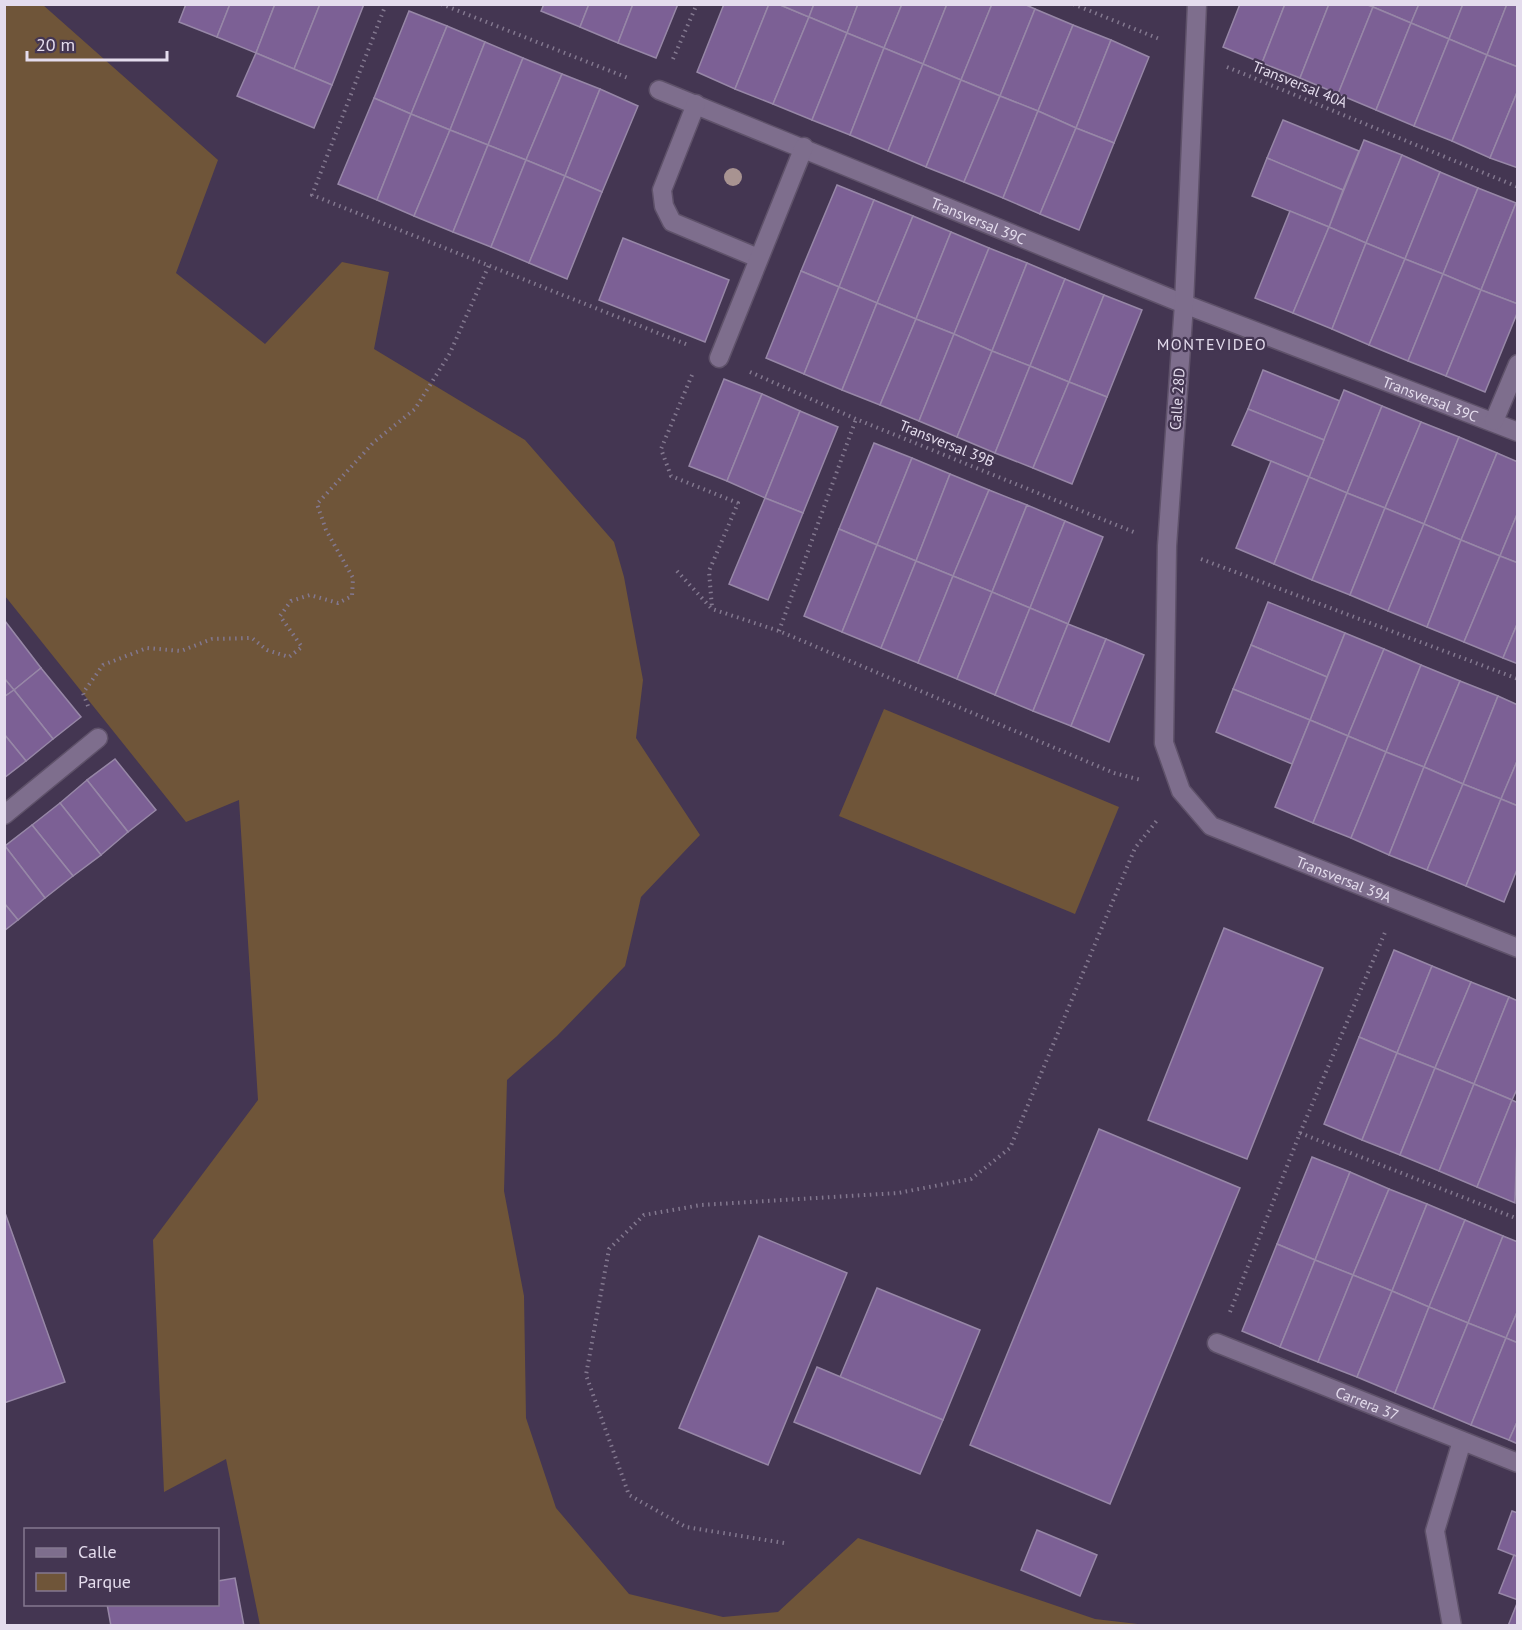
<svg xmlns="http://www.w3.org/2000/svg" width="1522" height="1630" font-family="'PT Sans',sans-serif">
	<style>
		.green { fill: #6f5539 }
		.building { fill: #7c6095; stroke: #9787a7; stroke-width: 1.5 }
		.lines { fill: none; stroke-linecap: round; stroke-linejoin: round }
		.minor-casing { stroke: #5f526a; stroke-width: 21 }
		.tertiary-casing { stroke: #5f526a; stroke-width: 21 }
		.path { stroke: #83788f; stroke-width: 4; stroke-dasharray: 1.5 4.5; stroke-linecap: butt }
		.minor { stroke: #7e6e8d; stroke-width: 18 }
		.tertiary { stroke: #7e6e8d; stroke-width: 18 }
		.tree { fill: #a89391 }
		.labels { text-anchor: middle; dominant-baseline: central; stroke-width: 4.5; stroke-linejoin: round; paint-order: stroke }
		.street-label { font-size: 15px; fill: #e4dced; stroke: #443652 }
		.neighbourhood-label { font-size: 16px; letter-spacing: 1.5px; fill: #e4dced; stroke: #443652 }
	</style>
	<rect width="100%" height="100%" fill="#443652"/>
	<g class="green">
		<path d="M4 5H43L218 160 176 273 265 344 342 262 389 272 374 349 525 440 614 542 624 577 643 680 636 738 700 835 641 897 625 966 557 1036 507 1080 504 1191 524 1296 526 1418 556 1508 629 1594 723 1617 778 1612 858 1538 1095 1619 1146 1625H260L226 1459 164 1492 153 1240 258 1100 239 800 186 822 5 596Z"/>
		<path d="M884 709 1119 807 1075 914 839 816Z"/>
	</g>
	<g class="building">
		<path d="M186 4H230L217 37 179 22Z"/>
		<path d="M230 4H275L256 53 217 37Z"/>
		<path d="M275 4H320L294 69 256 53Z"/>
		<path d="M320 4H364L332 85 294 69Z"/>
		<path d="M544 4H589L580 27 541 11Z"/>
		<path d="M589 4H633L618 43 580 27Z"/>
		<path d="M633 4H678L656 58 618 43Z"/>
		<path d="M724 4H769L735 89 697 72Z"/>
		<path d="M769 4H778L809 17 773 104 735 89Z"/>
		<path d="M778 4H814L809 17Z"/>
		<path d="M814 4H858L847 33 809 17Z"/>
		<path d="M858 4H902L884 48 847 33Z"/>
		<path d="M902 4H947L923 64 884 48Z"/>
		<path d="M947 4H992L961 80 923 64Z"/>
		<path d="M992 4H1024L1035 9 1000 96 961 80Z"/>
		<path d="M1240 4H1285L1262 63 1223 47Z"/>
		<path d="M1285 4H1329L1300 78 1262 63Z"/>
		<path d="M1329 4H1365L1373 7 1338 94 1300 78Z"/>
		<path d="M1374 4H1419L1411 23 1373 7Z"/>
		<path d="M1419 4H1463L1449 39 1411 23Z"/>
		<path d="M1463 4H1507L1487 55 1449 39Z"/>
		<path d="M1507 4H1518V67L1487 55Z"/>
		<path d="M1373 7 1411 23 1376 110 1338 94Z"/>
		<path d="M1035 9 1073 25 1038 111 1000 96Z"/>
		<path d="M409 11 447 26 411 114 374 98Z"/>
		<path d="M809 17 847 33 812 120 773 104Z"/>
		<path d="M1411 23 1449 39 1414 126 1376 110Z"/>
		<path d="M1073 25 1111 40 1076 128 1038 111Z"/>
		<path d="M447 26 485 42 450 130 411 114Z"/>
		<path d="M847 33 884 48 850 135 812 120Z"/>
		<path d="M1449 39 1487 55 1452 141 1414 126Z"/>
		<path d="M1111 40 1149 57 1114 143 1076 128Z"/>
		<path d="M485 42 523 58 488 145 450 130Z"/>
		<path d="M884 48 923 64 888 151 850 135Z"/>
		<path d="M256 53 332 85 314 128 237 96Z"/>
		<path d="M1487 55 1518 67V90L1490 158 1452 141Z"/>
		<path d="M523 58 562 74 526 160 488 145Z"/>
		<path d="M923 64 961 80 926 167 888 151Z"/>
		<path d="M562 74 600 89 565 176 526 160Z"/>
		<path d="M961 80 1000 96 964 182 926 167Z"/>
		<path d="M600 89 638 106 602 192 565 176Z"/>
		<path d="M1518 90V168L1490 158Z"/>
		<path d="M1000 96 1038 111 1003 198 964 182Z"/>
		<path d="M374 98 411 114 377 200 338 184Z"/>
		<path d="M1038 111 1076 128 1040 214 1003 198Z"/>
		<path d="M411 114 450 130 414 216 377 200Z"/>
		<path d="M1283 120 1359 151 1343 190 1267 158Z"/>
		<path d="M1076 128 1114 143 1079 230 1040 214Z"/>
		<path d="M450 130 488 145 453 232 414 216Z"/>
		<path d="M1364 140 1402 155 1366 243 1329 227Z"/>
		<path d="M488 145 526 160 491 247 453 232Z"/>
		<path d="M1402 155 1440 172 1405 259 1366 243Z"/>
		<path d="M1267 158 1343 190 1329 227 1252 196Z"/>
		<path d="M526 160 565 176 529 263 491 247Z"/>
		<path d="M1440 172 1478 188 1443 274 1405 259Z"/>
		<path d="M565 176 602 192 567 279 529 263Z"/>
		<path d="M837 185 874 200 839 287 801 271Z"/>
		<path d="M1478 188 1516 203 1481 290 1443 274Z"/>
		<path d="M874 200 913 216 877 303 839 287Z"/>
		<path d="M1516 203H1518V304L1481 290Z"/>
		<path d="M1290 211 1329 227 1293 313 1255 298Z"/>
		<path d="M913 216 951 232 916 319 877 303Z"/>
		<path d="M1329 227 1366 243 1332 329 1293 313Z"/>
		<path d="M951 232 989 248 954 334 916 319Z"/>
		<path d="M623 238 729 280 705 342 599 300Z"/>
		<path d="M1366 243 1405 259 1369 345 1332 329Z"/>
		<path d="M989 248 1027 263 992 351 954 334Z"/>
		<path d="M1405 259 1443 274 1408 361 1369 345Z"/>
		<path d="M1027 263 1065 279 1030 366 992 351Z"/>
		<path d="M801 271 839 287 804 374 766 358Z"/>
		<path d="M1443 274 1481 290 1446 376 1408 361Z"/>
		<path d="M1065 279 1104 295 1069 382 1030 366Z"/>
		<path d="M839 287 877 303 842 390 804 374Z"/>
		<path d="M1481 290 1518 304V311L1485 392 1446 376Z"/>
		<path d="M1104 295 1142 310 1107 397 1069 382Z"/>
		<path d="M877 303 916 319 880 405 842 390Z"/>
		<path d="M916 319 954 334 919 421 880 405Z"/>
		<path d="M954 334 992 351 957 437 919 421Z"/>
		<path d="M992 351 1030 366 995 453 957 437Z"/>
		<path d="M1030 366 1069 382 1033 468 995 453Z"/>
		<path d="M1263 370 1340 401 1324 440 1248 409Z"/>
		<path d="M724 379 762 394 727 481 689 466Z"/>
		<path d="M1069 382 1107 397 1072 484 1033 468Z"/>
		<path d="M1344 390 1382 406 1347 493 1309 477Z"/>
		<path d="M762 394 800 411 765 498 727 481Z"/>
		<path d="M1382 406 1421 422 1385 508 1347 493Z"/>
		<path d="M1248 409 1324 440 1309 477 1232 445Z"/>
		<path d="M800 411 838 427 803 513 765 498Z"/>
		<path d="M1421 422 1459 437 1424 524 1385 508Z"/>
		<path d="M1459 437 1497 453 1461 540 1424 524Z"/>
		<path d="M874 443 912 458 877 545 839 529Z"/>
		<path d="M1497 453 1518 462V512L1500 556 1461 540Z"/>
		<path d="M912 458 950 474 916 561 877 545Z"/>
		<path d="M1271 461 1309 477 1274 564 1236 548Z"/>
		<path d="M950 474 989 490 953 576 916 561Z"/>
		<path d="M1309 477 1347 493 1312 580 1274 564Z"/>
		<path d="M989 490 1027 505 992 592 953 576Z"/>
		<path d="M1347 493 1385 508 1350 595 1312 580Z"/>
		<path d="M765 498 803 513 768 600 729 584Z"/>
		<path d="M1027 505 1065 521 1030 608 992 592Z"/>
		<path d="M1385 508 1424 524 1388 611 1350 595Z"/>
		<path d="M1518 512V563L1500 556Z"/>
		<path d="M1065 521 1103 537 1068 624 1030 608Z"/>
		<path d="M1424 524 1461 540 1427 627 1388 611Z"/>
		<path d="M839 529 877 545 842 632 804 616Z"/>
		<path d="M1461 540 1500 556 1464 642 1427 627Z"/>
		<path d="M877 545 916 561 881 648 842 632Z"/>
		<path d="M1500 556 1518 563V622L1503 658 1464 642Z"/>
		<path d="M916 561 953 576 918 663 881 648Z"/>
		<path d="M953 576 992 592 957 679 918 663Z"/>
		<path d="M992 592 1030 608 995 695 957 679Z"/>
		<path d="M1268 602 1345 633 1327 677 1251 645Z"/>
		<path d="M1030 608 1068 624 1033 711 995 695Z"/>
		<path d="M5 621 41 668 14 690 4 678Z"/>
		<path d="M1518 622V664L1503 658Z"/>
		<path d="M1068 624 1106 639 1071 726 1033 711Z"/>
		<path d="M1345 633 1384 649 1348 736 1310 720Z"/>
		<path d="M1106 639 1144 655 1109 742 1071 726Z"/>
		<path d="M1251 645 1327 677 1310 720 1233 689Z"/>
		<path d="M1384 649 1421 665 1386 752 1348 736Z"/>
		<path d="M1421 665 1460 681 1424 767 1386 752Z"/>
		<path d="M41 668 81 717 53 739 14 690Z"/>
		<path d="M4 678 14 690 4 697Z"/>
		<path d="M1460 681 1498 696 1463 784 1424 767Z"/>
		<path d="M1233 689 1310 720 1292 764 1216 732Z"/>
		<path d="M14 690 53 739 26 761 4 734V697Z"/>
		<path d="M1498 696 1518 705V759L1501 799 1463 784Z"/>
		<path d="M1310 720 1348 736 1313 823 1275 807Z"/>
		<path d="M4 734 26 761 4 778Z"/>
		<path d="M1348 736 1386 752 1351 838 1313 823Z"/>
		<path d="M1386 752 1424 767 1389 855 1351 838Z"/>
		<path d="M115 759 156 810 128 832 87 780Z"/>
		<path d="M1518 759V806L1501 799Z"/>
		<path d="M1424 767 1463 784 1427 870 1389 855Z"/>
		<path d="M87 780 128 832 101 855 60 803Z"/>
		<path d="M1463 784 1501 799 1466 886 1427 870Z"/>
		<path d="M1501 799 1518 806V867L1504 902 1466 886Z"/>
		<path d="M60 803 101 855 73 876 32 825Z"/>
		<path d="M32 825 73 876 45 898 5 846Z"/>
		<path d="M5 846 45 898 18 920 4 903Z"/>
		<path d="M4 903 18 920 4 931Z"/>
		<path d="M1224 928 1323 968 1247 1159 1148 1120Z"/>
		<path d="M1394 950 1432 966 1397 1053 1359 1037Z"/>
		<path d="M1432 966 1471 982 1435 1068 1397 1053Z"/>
		<path d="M1471 982 1509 997 1474 1084 1435 1068Z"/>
		<path d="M1509 997 1518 1001V1087L1512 1100 1474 1084Z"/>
		<path d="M1359 1037 1397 1053 1362 1140 1324 1124Z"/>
		<path d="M1397 1053 1435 1068 1400 1155 1362 1140Z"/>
		<path d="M1435 1068 1474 1084 1439 1171 1400 1155Z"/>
		<path d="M1474 1084 1512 1100 1477 1187 1439 1171Z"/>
		<path d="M1512 1100 1518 1103 1515 1203 1477 1187Z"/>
		<path d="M1099 1129 1240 1188 1110 1504 970 1445Z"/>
		<path d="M1312 1157 1350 1172 1315 1260 1277 1244Z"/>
		<path d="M1350 1172 1389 1189 1353 1275 1315 1260Z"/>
		<path d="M1389 1189 1427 1204 1392 1291 1353 1275Z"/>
		<path d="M1427 1204 1465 1220 1429 1307 1392 1291Z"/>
		<path d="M4 1210 65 1382 4 1403Z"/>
		<path d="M1465 1220 1503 1236 1468 1323 1429 1307Z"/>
		<path d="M759 1236 847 1273 768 1465 679 1428Z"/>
		<path d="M1503 1236 1518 1242V1310L1506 1338 1468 1323Z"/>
		<path d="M1277 1244 1315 1260 1280 1347 1242 1331Z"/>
		<path d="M1315 1260 1353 1275 1318 1362 1280 1347Z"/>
		<path d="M1353 1275 1392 1291 1357 1377 1318 1362Z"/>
		<path d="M877 1288 980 1330 943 1420 840 1377Z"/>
		<path d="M1392 1291 1429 1307 1395 1393 1357 1377Z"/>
		<path d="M1429 1307 1468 1323 1433 1409 1395 1393Z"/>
		<path d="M1518 1310V1343L1506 1338Z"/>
		<path d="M1468 1323 1506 1338 1471 1425 1433 1409Z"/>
		<path d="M1506 1338 1518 1343V1420L1509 1440 1471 1425Z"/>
		<path d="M817 1367 943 1420 920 1474 794 1422Z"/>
		<path d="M1518 1420V1444L1509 1440Z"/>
		<path d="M1512 1511 1518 1513V1557L1498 1549Z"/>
		<path d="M1037 1530 1097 1555 1080 1596 1021 1570Z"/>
		<path d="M1514 1555 1518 1557V1600L1499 1593Z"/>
		<path d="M235 1578 244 1626H111L107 1604H218V1581Z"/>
		<path d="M1518 1601V1626H1508Z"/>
	</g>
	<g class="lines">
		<defs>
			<g id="minor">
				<path id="s1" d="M659 90 1184 304 1518 432"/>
				<path d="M696 104 662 190 664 206 672 222 758 258"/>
				<path d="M719 358 804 147"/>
				<path d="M1494 421 1518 364"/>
				<path d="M4 815 98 738"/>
				<path id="s2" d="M1217 1343 1518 1463"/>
				<path d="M1452 1626 1435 1531 1462 1441"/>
			</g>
			<g id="tertiary">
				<path id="s3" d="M1197 4 1184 304 1167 546 1164 743 1181 791 1211 826 1518 948"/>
			</g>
		</defs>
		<use href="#minor" class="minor-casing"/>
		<use href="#tertiary" class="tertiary-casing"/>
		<g class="path">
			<path d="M386 4 312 195 688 345"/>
			<path d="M441 4 628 78"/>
			<path d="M1073 4 1162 40"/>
			<path d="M673 59 697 4"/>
			<path d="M1227 67 1518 187"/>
			<path d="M750 372 856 419 1136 533"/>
			<path d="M692 375 661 449 671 476 738 503 709 571 712 608"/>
			<path d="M1201 559 1518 679"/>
			<path d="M677 571 712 609 779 631 1114 773 1141 780"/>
			<path d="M779 631 856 419"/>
			<path d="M88 706 83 693 103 665 147 648 181 651 212 639 252 638 267 650 289 657 302 647 280 616 291 601 310 595 338 603 352 596 353 578 326 530 317 504 374 442 415 409 450 353 489 265"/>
			<path d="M1300 1133 1518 1219"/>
			<path d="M1230 1312 1300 1133 1386 930"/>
			<path d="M784 1543 686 1527 629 1495 586 1375 609 1249 644 1215 701 1205 898 1193 971 1179 1010 1148 1135 848 1159 818"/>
		</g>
		<use href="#minor" class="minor"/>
		<use href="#tertiary" class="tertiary"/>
	</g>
	<circle class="tree" cx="733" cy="177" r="9"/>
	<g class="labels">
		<g class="street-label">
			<text transform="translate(1300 84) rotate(22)">Transversal 40A</text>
			<text stroke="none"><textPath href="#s1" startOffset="345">Transversal 39C</textPath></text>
			<text stroke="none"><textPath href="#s1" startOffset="831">Transversal 39C</textPath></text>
			<text transform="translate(1177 399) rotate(-86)">Calle 28D</text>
			<text transform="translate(947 443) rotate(22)">Transversal 39B</text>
			<text stroke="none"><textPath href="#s3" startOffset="980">Transversal 39A</textPath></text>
			<text stroke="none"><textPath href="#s2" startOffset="162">Carrera 37</textPath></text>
		</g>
		<g class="neighbourhood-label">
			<text x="1212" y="344">MONTEVIDEO</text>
		</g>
	</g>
	<rect width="1522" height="1630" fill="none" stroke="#e4dced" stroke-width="12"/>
	<rect x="24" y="1528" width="195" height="78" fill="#443652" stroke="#847890" stroke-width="1.5"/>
	<rect x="36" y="1548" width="30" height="9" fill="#7e6e8d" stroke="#847890" stroke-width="1.5"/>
	<text x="78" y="1558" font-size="18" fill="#e4dced">Calle</text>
	<rect x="36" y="1573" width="30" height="18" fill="#6f5539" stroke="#847890" stroke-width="1.5"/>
	<text x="78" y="1588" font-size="18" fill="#e4dced">Parque</text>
	<path d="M27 51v9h140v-9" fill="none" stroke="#e4dced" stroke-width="3"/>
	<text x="36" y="51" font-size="18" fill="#e4dced" stroke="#443652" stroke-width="4.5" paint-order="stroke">20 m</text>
</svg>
